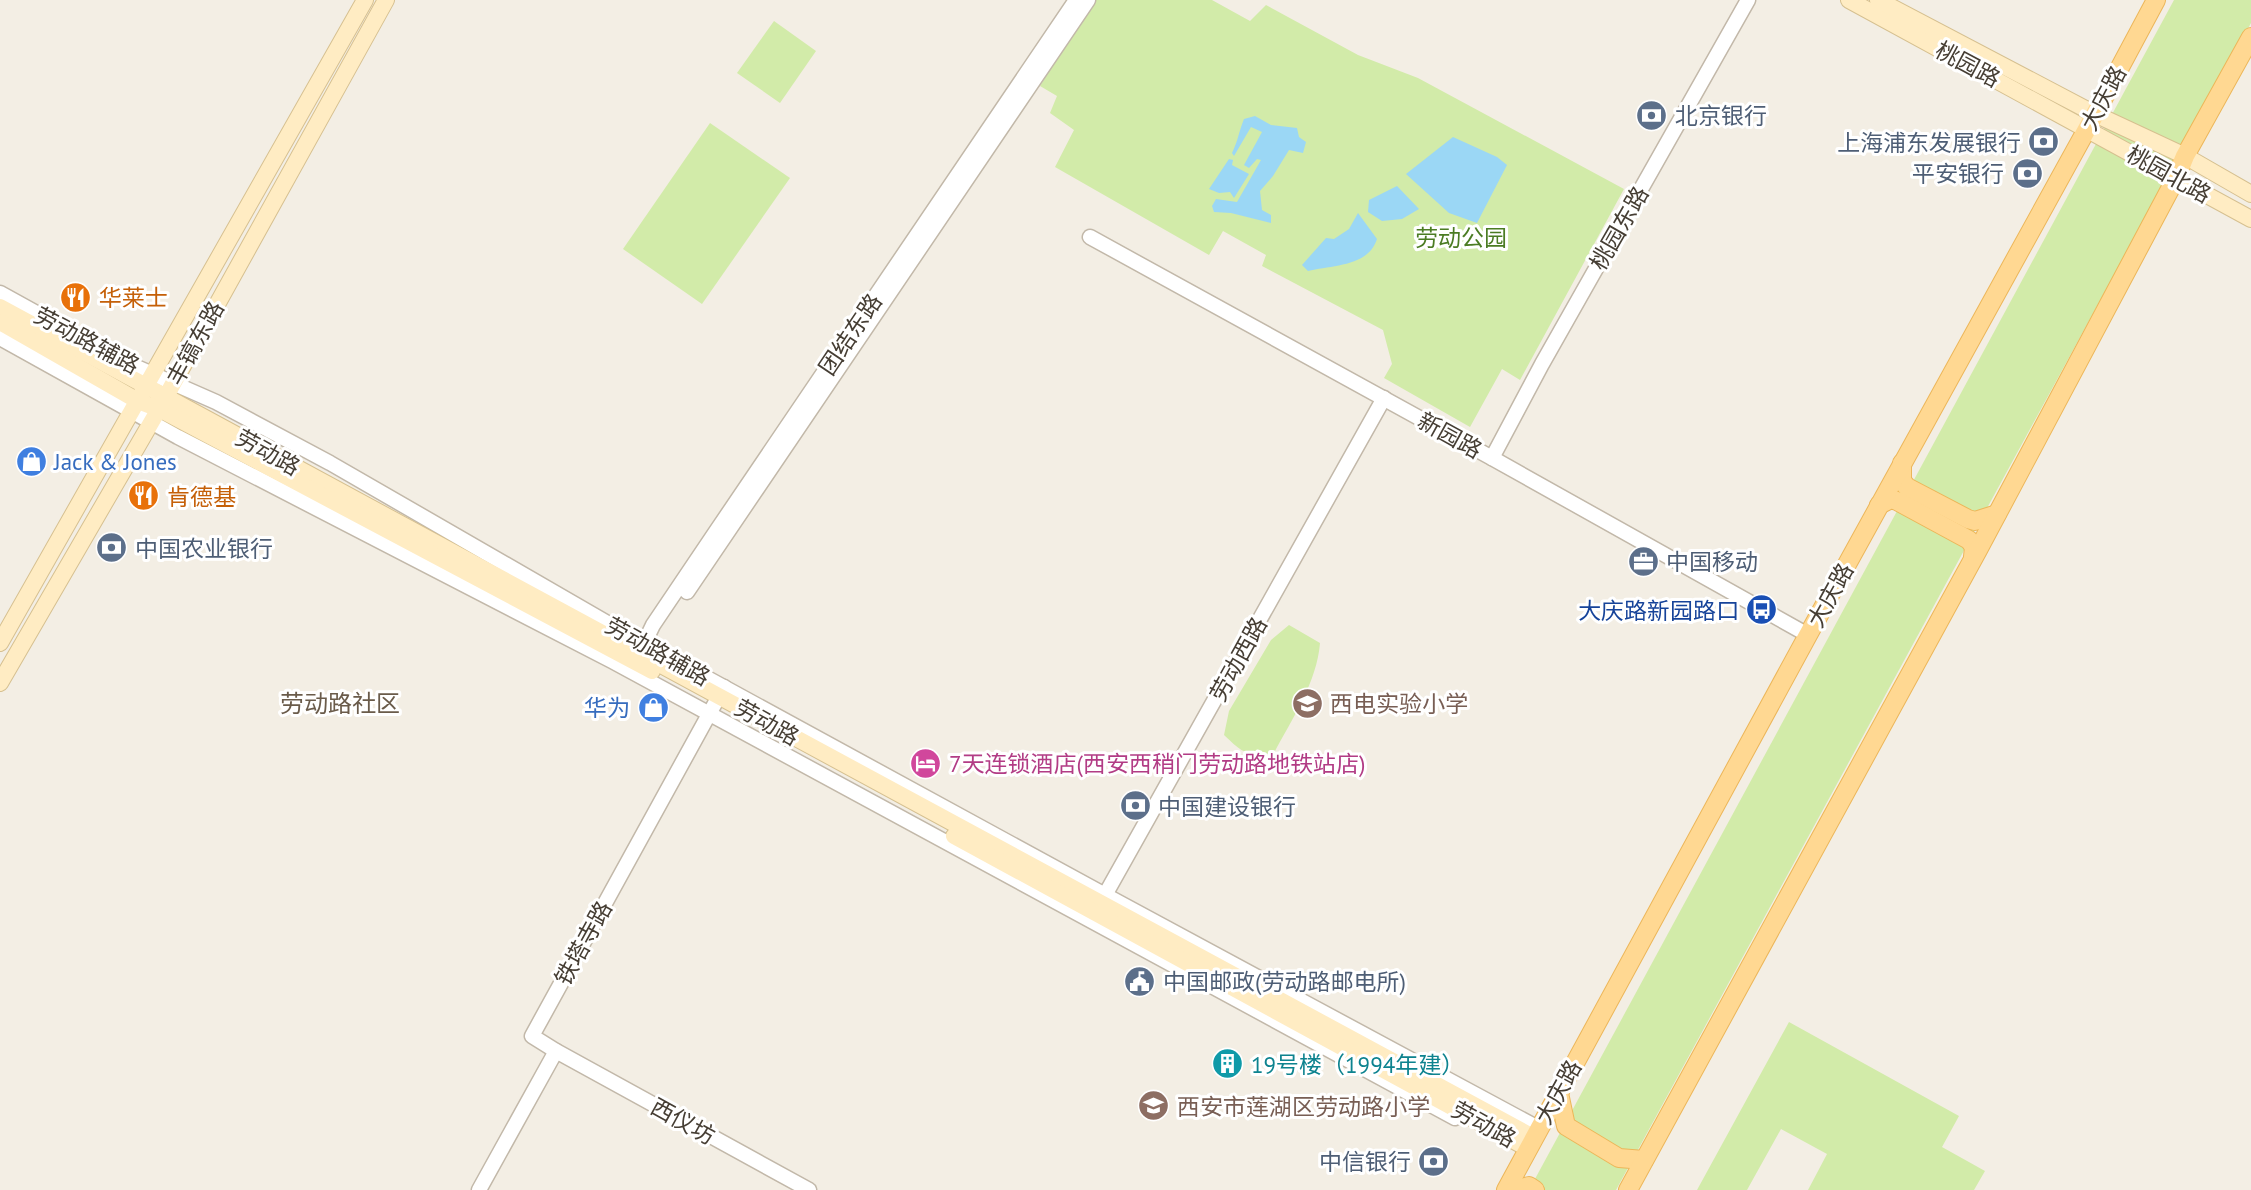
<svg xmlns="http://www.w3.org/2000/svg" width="2251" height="1190" font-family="'PT Sans','Noto Sans SC',sans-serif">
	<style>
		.green { fill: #d2eba9 }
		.water { fill: #9bd7f5 }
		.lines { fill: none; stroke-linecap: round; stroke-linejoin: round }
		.tertiary-casing { stroke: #c2b8a9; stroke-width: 17 }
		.secondary-casing { stroke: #d6c090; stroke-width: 18 }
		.primary-casing { stroke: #ecb659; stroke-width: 20 }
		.tertiary { stroke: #fff; stroke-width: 14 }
		.secondary { stroke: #ffecc3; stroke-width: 16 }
		.primary { stroke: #ffd892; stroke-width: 18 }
		.labels { text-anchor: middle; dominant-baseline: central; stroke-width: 6; stroke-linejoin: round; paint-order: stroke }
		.street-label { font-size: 23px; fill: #463e34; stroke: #fff }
		.service-label { font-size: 23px; fill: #4e5e75; stroke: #fff; text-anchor: start }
		.park-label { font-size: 23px; fill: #4b7c23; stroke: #fff }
		.food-label { font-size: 23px; fill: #c56008; stroke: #fff; text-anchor: start }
		.shop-label { font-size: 23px; fill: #366cbe; stroke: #fff; text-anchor: start }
		.transit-label { font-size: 23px; fill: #164399; stroke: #fff; text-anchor: end }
		.education-label { font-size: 23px; fill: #785e54; stroke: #fff; text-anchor: start }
		.hotel-label { font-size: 23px; fill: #b23c85; stroke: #fff; text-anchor: start }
		.culture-label { font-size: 23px; fill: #0d838f; stroke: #fff; text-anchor: start }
		.neighbourhood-label { font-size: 24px; fill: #6a5b4a; stroke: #fff }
	</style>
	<rect width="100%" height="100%" fill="#f3eee4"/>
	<g class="green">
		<path d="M1093 0H1212L1250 21 1266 5 1358 55 1418 78 1624 189 1520 380 1502 369 1470 427 1384 378 1392 364 1383 330 1262 266 1266 255 1223 231 1209 255 1055 167 1074 130 1050 113 1057 96 1040 86Z"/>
		<path d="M2174 0H2251V23L1616 1190H1529Z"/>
		<path d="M774 21 816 51 780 103 737 73Z"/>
		<path d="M710 123 790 178 702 304 623 249Z"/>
		<path d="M1289 625 1320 643C1317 682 1292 719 1274 753 1247 757 1243 753 1224 735L1229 711 1271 640Z"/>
		<path d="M1789 1022 1959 1116 1942 1147 1985 1171 1974 1190H1808L1827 1154 1781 1129 1747 1190H1697Z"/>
	</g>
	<g class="water">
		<path d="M1255 116 1271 125 1297 128 1299 137 1306 142 1303 153 1289 150 1273 176 1260 191 1262 210 1271 215V223L1231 213 1214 212 1212 206 1216 199 1237 202 1261 160 1257 159 1249 168 1244 165 1262 132 1251 127 1234 156 1232 153C1238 141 1239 131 1244 119Z"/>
		<path d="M1453 137 1497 157 1507 165 1477 223 1449 213 1406 174Z"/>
		<path d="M1229 159 1233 160 1232 165 1249 174 1234 198 1230 192 1219 193 1209 189Z"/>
		<path d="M1397 186 1419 209 1402 219 1382 221 1368 212 1369 200Z"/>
		<path d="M1358 213 1377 239C1368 267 1332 265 1308 271L1302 265 1326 238 1334 239 1349 229Z"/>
	</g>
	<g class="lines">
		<defs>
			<g id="tertiary">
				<path d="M1090 237 1492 458 1808 635"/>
				<path d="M0 293 125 362 216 402 330 463 630 636 1105 895 1538 1128"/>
				<path d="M0 338 178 437 612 661 1455 1118"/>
				<path d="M1492 458 1542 364 1748 0"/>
				<path d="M687 592 1088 0"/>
				<path d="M641 650 653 625 715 533 1076 0"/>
				<path d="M724 687 532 1036 556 1051 809 1190"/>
				<path d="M1100 904 1384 398"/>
				<path d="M479 1190 556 1051"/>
			</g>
			<g id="secondary">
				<path d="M1849 0 2251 219"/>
				<path d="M1878 0 2095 114 2185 156 2251 194"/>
				<path d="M0 307 1533 1137"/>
				<path d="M0 322 138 401 159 409 652 671"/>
				<path d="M0 643 365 0"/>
				<path d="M0 683 159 409 386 0"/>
				<path d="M954 836 1527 1148"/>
			</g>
			<g id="primary">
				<path d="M1902 463V481L1907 487 1968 519 1975 521 1997 514"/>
				<path d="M1879 505 1891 499 1897 501 1969 540 1974 547 1973 557"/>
				<path d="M1559 1093 1566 1126 1619 1158 1644 1160"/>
				<path d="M1506 1190 1808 635 2087 129 2156 0"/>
				<path d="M1515 1190 1529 1186 1535 1190"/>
				<path d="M1628 1190 1978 550 2176 178 2185 156 2251 37"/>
			</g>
		</defs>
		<use href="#tertiary" class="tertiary-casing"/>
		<use href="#secondary" class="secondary-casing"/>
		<use href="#primary" class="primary-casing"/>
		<use href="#tertiary" class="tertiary"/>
		<use href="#secondary" class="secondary"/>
		<use href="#primary" class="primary"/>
	</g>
	<defs>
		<symbol id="bank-disc" viewBox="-11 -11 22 22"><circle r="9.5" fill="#5c6f8a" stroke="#fff"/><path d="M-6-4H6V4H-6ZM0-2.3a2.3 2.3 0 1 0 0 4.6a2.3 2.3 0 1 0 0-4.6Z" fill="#fff"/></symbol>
		<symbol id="restaurant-disc" viewBox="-11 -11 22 22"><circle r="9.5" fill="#e8710a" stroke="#fff"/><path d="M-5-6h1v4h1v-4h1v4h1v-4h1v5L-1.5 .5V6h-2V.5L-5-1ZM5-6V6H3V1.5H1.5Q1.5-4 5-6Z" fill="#fff"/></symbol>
		<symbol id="shop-disc" viewBox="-11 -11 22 22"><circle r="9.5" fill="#3f7fe0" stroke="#fff"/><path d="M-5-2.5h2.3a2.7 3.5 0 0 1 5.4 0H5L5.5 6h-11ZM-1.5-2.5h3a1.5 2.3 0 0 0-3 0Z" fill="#fff"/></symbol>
		<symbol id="office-disc" viewBox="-11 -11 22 22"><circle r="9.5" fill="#5c6f8a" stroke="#fff"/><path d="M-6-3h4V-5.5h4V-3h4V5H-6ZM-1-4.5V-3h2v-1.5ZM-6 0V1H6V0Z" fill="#fff"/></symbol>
		<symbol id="bus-disc" viewBox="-11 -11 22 22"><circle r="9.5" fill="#1a4fb4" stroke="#fff"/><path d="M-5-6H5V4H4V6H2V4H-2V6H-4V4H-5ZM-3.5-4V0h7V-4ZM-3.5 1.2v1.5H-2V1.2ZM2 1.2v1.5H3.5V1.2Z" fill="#fff"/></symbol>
		<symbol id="school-disc" viewBox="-11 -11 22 22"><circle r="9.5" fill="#8d6e63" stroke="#fff"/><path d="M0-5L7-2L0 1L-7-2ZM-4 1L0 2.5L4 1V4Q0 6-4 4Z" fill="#fff"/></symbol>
		<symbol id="hotel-disc" viewBox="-11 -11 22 22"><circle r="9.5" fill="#d1479c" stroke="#fff"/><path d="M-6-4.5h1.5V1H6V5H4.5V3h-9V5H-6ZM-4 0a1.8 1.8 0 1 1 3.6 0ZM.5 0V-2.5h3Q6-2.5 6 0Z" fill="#fff"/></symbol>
		<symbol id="civic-disc" viewBox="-11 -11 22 22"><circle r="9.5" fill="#5c6f8a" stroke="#fff"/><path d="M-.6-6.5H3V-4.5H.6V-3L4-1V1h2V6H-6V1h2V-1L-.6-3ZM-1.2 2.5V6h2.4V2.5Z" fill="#fff"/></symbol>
		<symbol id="building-disc" viewBox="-11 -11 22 22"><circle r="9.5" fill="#0f9aa8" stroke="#fff"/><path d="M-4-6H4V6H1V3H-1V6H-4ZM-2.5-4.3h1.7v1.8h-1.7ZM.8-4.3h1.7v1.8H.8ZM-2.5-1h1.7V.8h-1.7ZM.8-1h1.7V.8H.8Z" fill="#fff"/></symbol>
	</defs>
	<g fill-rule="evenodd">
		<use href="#bank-disc" x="1634" y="98" width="35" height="35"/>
		<use href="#bank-disc" x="2026" y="124" width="35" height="35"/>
		<use href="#bank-disc" x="2010" y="156" width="35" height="35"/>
		<use href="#restaurant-disc" x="58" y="280" width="35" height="35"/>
		<use href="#shop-disc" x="14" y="444" width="35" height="35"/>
		<use href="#restaurant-disc" x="126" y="478" width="35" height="35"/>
		<use href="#bank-disc" x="94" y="530" width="35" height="35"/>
		<use href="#office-disc" x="1626" y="544" width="35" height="35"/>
		<use href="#bus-disc" x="1744" y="592" width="35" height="35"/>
		<use href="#school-disc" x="1290" y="686" width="35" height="35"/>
		<use href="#shop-disc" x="636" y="690" width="35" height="35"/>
		<use href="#hotel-disc" x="908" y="746" width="35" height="35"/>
		<use href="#bank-disc" x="1118" y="788" width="35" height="35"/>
		<use href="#civic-disc" x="1122" y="964" width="35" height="35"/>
		<use href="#building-disc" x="1210" y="1046" width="35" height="35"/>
		<use href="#school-disc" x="1136" y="1088" width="35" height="35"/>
		<use href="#bank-disc" x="1416" y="1144" width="35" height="35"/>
	</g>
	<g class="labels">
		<g class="street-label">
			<text transform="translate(1968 64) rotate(28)">桃园路</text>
			<text transform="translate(2103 98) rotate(-62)">大庆路</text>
			<text transform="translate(2169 174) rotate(29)">桃园北路</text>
			<text transform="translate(1619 228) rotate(-60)">桃园东路</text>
			<text transform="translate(850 334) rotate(-56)">团结东路</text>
			<text transform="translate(87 340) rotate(28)">劳动路辅路</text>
			<text transform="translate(195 343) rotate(-61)">丰镐东路</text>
			<text transform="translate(1450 435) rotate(29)">新园路</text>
			<text transform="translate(268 452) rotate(29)">劳动路</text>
			<text transform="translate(1830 595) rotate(-61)">大庆路</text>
			<text transform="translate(658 651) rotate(29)">劳动路辅路</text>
			<text transform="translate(1238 659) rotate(-61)">劳动西路</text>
			<text transform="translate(767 722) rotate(29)">劳动路</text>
			<text transform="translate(583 943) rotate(-61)">铁塔寺路</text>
			<text transform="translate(1558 1092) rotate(-61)">大庆路</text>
			<text transform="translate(683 1121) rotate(29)">西仪坊</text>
			<text transform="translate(1484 1124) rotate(29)">劳动路</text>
		</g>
		<g class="service-label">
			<text x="1675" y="115">北京银行</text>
			<text x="2021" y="142" text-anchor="end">上海浦东发展银行</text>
			<text x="2004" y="173" text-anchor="end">平安银行</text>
			<text x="135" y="548">中国农业银行</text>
			<text x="1666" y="561">中国移动</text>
			<text x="1158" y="806">中国建设银行</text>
			<text x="1163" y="981">中国邮政(劳动路邮电所)</text>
			<text x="1411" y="1161" text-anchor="end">中信银行</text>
		</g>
		<g class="park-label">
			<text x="1461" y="237">劳动公园</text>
		</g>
		<g class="food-label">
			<text x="99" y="297">华莱士</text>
			<text x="167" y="496">肯德基</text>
		</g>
		<g class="shop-label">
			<text x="54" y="461">Jack &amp; Jones</text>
			<text x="630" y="707" text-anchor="end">华为</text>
		</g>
		<g class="transit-label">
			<text x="1739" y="610">大庆路新园路口</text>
		</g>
		<g class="education-label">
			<text x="1330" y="703">西电实验小学</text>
			<text x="1177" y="1106">西安市莲湖区劳动路小学</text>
		</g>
		<g class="hotel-label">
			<text x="949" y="763">7天连锁酒店(西安西稍门劳动路地铁站店)</text>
		</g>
		<g class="culture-label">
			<text x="1251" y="1064">19号楼（1994年建）</text>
		</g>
		<g class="neighbourhood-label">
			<text x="340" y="703">劳动路社区</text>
		</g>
	</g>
</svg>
